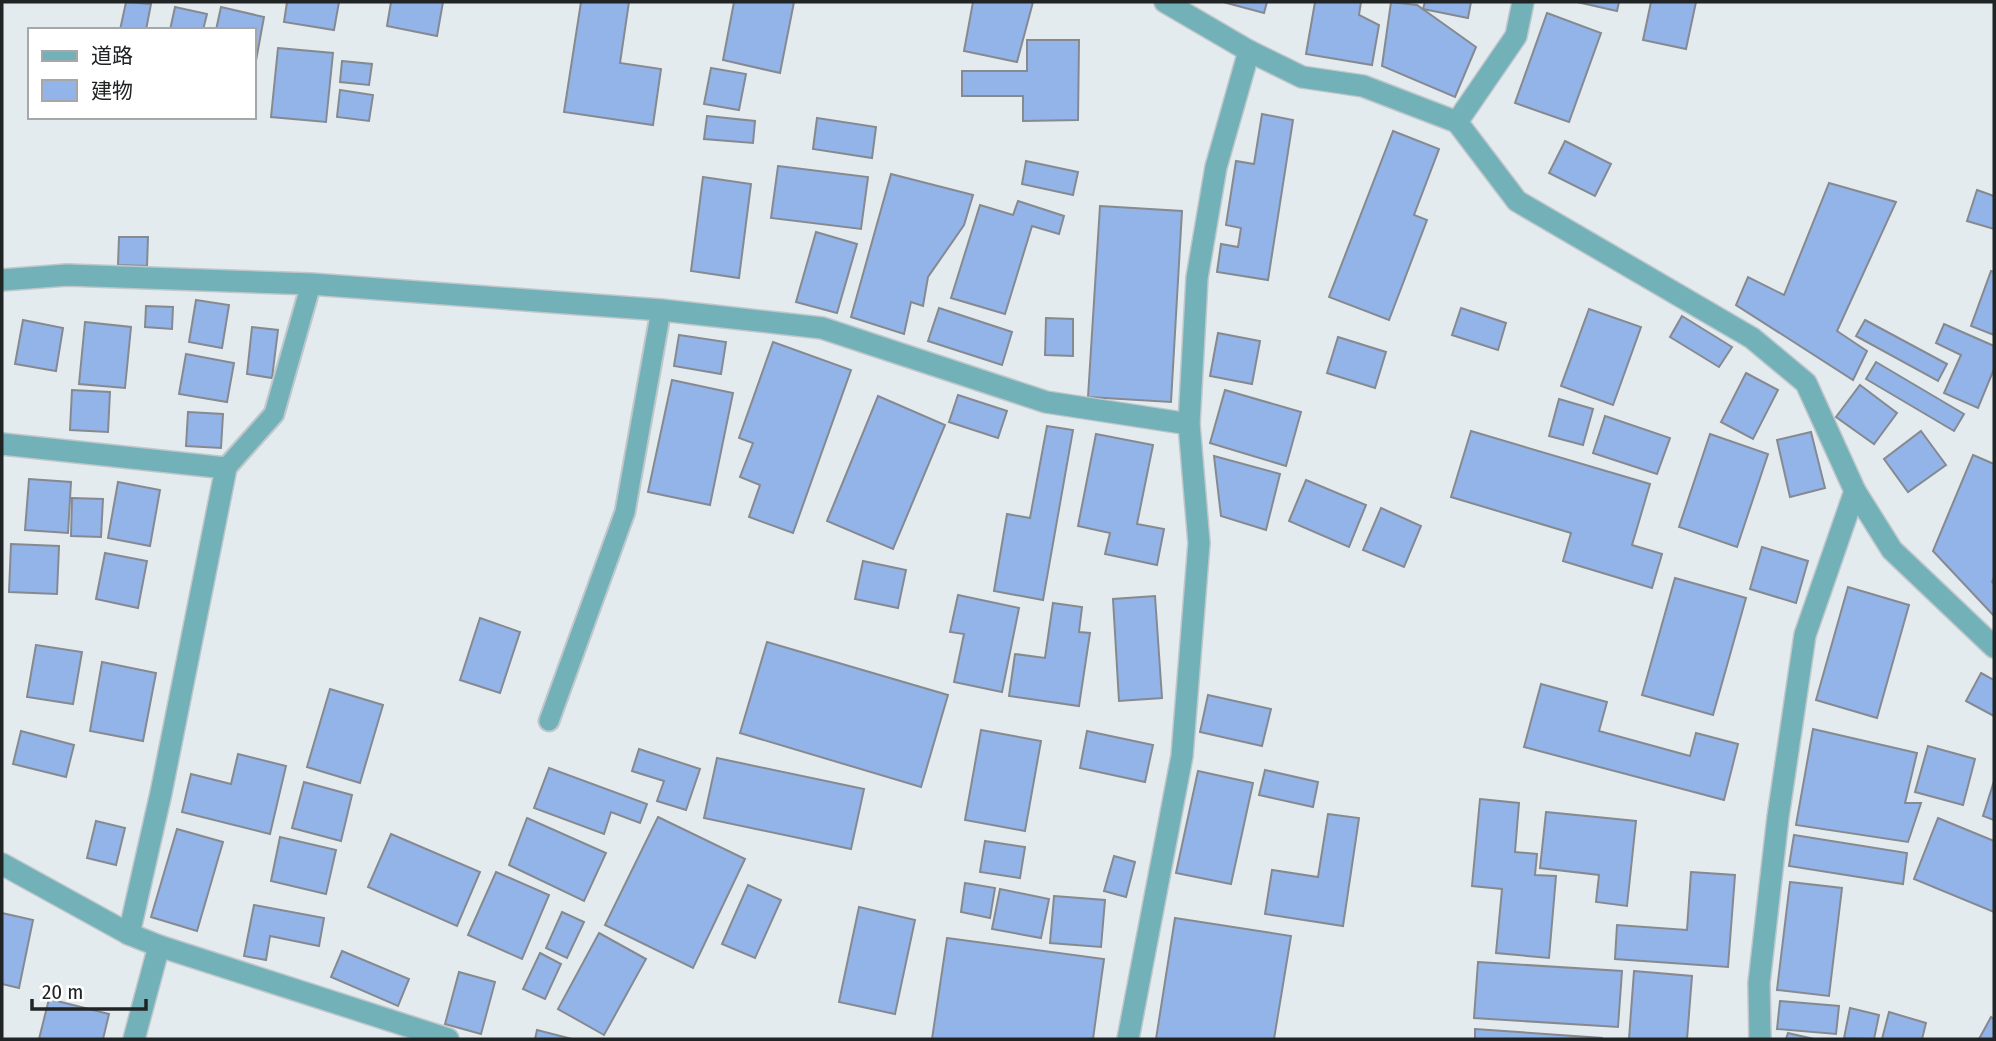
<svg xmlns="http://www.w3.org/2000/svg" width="1996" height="1041" font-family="'Fira Sans Condensed','Noto Sans JP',sans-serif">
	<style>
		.building { fill: #92b4e8; stroke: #868a90; stroke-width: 2 }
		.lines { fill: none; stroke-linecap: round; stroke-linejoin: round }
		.service-casing { stroke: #c0c7cb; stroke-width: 23 }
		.minor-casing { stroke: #c0c7cb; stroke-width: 24 }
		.service { stroke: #73b1b9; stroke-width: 19 }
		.minor { stroke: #73b1b9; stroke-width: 21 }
	</style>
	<rect width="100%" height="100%" fill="#e3ebef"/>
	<g class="building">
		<path d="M126 2 151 4 146 30H120Z"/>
		<path d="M287 2H339L334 30 284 22Z"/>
		<path d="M391 2H443L437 36 387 26Z"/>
		<path d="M581 2H629L620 63 661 69 653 125 564 112Z"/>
		<path d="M734 2H794L780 73 723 60Z"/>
		<path d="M973 2H1033L1017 62 964 51Z"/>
		<path d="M1223 2H1267L1264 13Z"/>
		<path d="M1315 2H1361L1359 15 1379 25 1372 65 1306 54Z"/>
		<path d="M1391 2 1417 5 1476 47 1455 97 1382 66Z"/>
		<path d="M1425 2H1471L1468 18 1423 9Z"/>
		<path d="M1577 2H1619L1617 11Z"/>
		<path d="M1651 2H1696L1686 49 1643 40Z"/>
		<path d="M175 7 207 14 203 30H170Z"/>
		<path d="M221 7 264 17 255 66 254 30H216Z"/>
		<path d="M1547 13 1601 33 1569 122 1515 103Z"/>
		<path d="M1027 40H1079L1078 120 1023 121V96H962V71H1027Z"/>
		<path d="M278 48 333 53 326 122 271 117Z"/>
		<path d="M342 61 372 64 369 85 340 82Z"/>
		<path d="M711 68 746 74 739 110 704 104Z"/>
		<path d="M340 90 373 95 369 121 337 117Z"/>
		<path d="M1262 114 1293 120 1268 280 1217 272 1221 244 1238 247 1241 228 1226 225 1236 161 1254 164Z"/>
		<path d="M707 116 755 121 753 143 704 139Z"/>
		<path d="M817 118 876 127 872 158 813 149Z"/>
		<path d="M1393 131 1439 149 1414 215 1427 220 1389 320 1329 297Z"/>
		<path d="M1565 141 1611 164 1595 196 1549 173Z"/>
		<path d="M1026 161 1078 172 1073 195 1022 184Z"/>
		<path d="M778 166 868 177 861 229 771 218Z"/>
		<path d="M891 174 973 195 964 225 928 277 923 306 911 302 904 334 851 317Z"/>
		<path d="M703 177 751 184 739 278 691 271Z"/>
		<path d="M1829 183 1896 202 1837 331 1867 351 1853 380 1736 305 1748 277 1784 295Z"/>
		<path d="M1977 190 1994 196V229L1967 221Z"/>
		<path d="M1018 201 1064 216 1059 234 1032 226 1005 314 951 298 980 205 1013 215Z"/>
		<path d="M1100 206 1182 211 1171 402 1088 397Z"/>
		<path d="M816 232 857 244 837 313 796 302Z"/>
		<path d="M119 237H148L147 266 118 265Z"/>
		<path d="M1991 271 1994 272V335L1971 326Z"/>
		<path d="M196 300 229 305 222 348 189 342Z"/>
		<path d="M146 306 173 307 172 329 145 327Z"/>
		<path d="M939 308 1012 332 1002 365 928 341Z"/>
		<path d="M1461 308 1506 323 1498 350 1452 335Z"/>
		<path d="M1589 309 1641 327 1613 405 1561 386Z"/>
		<path d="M1682 316 1732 347 1719 367 1670 337Z"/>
		<path d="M1046 318 1073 319V356L1045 355Z"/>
		<path d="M23 320 63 328 56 371 15 364Z"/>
		<path d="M1865 320 1947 364 1938 381 1856 336Z"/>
		<path d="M85 322 131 327 125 388 79 384Z"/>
		<path d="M1944 324 1994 346V369L1978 408 1944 393 1961 355 1936 343Z"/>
		<path d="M252 327 278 330 272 378 247 374Z"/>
		<path d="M1218 333 1260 341 1252 384 1210 376Z"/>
		<path d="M679 335 726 342 721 374 674 366Z"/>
		<path d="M1338 337 1386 352 1375 388 1327 373Z"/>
		<path d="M773 342 851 370 793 533 749 517 760 485 740 477 753 443 739 438Z"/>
		<path d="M186 354 234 363 227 402 179 394Z"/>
		<path d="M1876 362 1964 414 1954 431 1866 379Z"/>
		<path d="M1746 373 1778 390 1753 439 1721 422Z"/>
		<path d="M672 380 733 393 710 505 648 492Z"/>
		<path d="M1860 385 1897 413 1874 444 1836 417Z"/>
		<path d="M72 390 110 392 108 432 70 430Z"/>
		<path d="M1225 390 1301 412 1286 466 1210 443Z"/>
		<path d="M958 395 1007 411 998 438 949 422Z"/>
		<path d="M878 396 945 425 893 549 827 521Z"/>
		<path d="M1559 399 1593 409 1583 445 1549 436Z"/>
		<path d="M188 412 223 414 221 448 186 446Z"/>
		<path d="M1605 416 1670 438 1657 474 1593 453Z"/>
		<path d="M1047 426 1073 430 1043 600 994 591 1007 514 1030 518Z"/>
		<path d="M1471 431 1650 484 1632 545 1662 554 1652 588 1563 561 1571 533 1451 497Z"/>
		<path d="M1921 431 1946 465 1908 492 1884 459Z"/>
		<path d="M1811 432 1825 488 1790 497 1777 440Z"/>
		<path d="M1096 434 1153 445 1137 524 1164 529 1157 565 1105 554 1110 533 1078 526Z"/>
		<path d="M1710 434 1768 454 1737 547 1679 527Z"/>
		<path d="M1973 455 1994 464V577L1992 582 1994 584V616L1933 551Z"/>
		<path d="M1214 456 1280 474 1266 530 1221 516Z"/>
		<path d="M29 479 71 482 68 533 25 530Z"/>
		<path d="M1306 480 1366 505 1349 547 1289 521Z"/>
		<path d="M118 482 160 490 150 546 108 538Z"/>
		<path d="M72 498 103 499 101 537 71 536Z"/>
		<path d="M1381 508 1421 526 1404 567 1363 550Z"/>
		<path d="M11 544 59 546 57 594 9 592Z"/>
		<path d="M1762 547 1808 561 1796 603 1750 589Z"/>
		<path d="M105 553 147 561 138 608 96 599Z"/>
		<path d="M863 561 906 570 898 608 855 599Z"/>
		<path d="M1675 578 1746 598 1713 715 1642 695Z"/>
		<path d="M1848 587 1909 605 1877 718 1816 700Z"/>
		<path d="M958 595 1019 608 1002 692 954 682 964 634 950 632Z"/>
		<path d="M1155 596 1162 698 1119 701 1113 599Z"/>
		<path d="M1053 603 1082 607 1079 632 1090 633 1079 706 1009 696 1015 654 1045 658Z"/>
		<path d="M480 618 520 632 500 693 460 680Z"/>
		<path d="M767 642 948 695 921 787 740 733Z"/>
		<path d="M36 645 82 652 73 704 27 697Z"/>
		<path d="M102 662 156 673 143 741 90 731Z"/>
		<path d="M1981 673 1994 680V716L1966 701Z"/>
		<path d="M1541 684 1607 702 1599 731 1690 756 1696 733 1738 744 1724 800 1524 747Z"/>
		<path d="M330 689 383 705 360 783 307 767Z"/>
		<path d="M1208 695 1271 709 1262 746 1200 732Z"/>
		<path d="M1813 729 1917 753 1905 803H1921L1908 842 1796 825Z"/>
		<path d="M981 730 1041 741 1025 831 965 820Z"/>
		<path d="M21 731 74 745 66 777 13 764Z"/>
		<path d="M1087 731 1153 745 1145 782 1080 768Z"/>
		<path d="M1928 746 1975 759 1963 805 1915 792Z"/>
		<path d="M639 749 700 769 686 810 657 801 664 781 632 771Z"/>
		<path d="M238 754 286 766 270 834 182 812 191 774 231 784Z"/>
		<path d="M717 758 864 789 851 849 704 818Z"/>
		<path d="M549 768 647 804 640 823 611 812 604 834 534 808Z"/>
		<path d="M1265 770 1318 782 1313 807 1259 795Z"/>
		<path d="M1198 771 1253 783 1231 884 1176 873Z"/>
		<path d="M1994 781V820L1983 816Z"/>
		<path d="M304 782 352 795 341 841 292 828Z"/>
		<path d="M1480 799 1519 803 1515 852 1537 854 1535 875 1556 876 1549 958 1496 953 1502 889 1472 886Z"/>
		<path d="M1546 812 1636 821 1627 906 1596 902 1599 875 1540 868Z"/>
		<path d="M1328 814 1359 818 1343 926 1265 914 1272 870 1318 877Z"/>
		<path d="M658 817 745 859 693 968 605 925Z"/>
		<path d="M527 818 606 853 584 901 509 865Z"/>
		<path d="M1938 818 1994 841V912L1914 879Z"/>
		<path d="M96 821 125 828 116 865 87 858Z"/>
		<path d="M177 829 223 842 197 931 151 917Z"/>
		<path d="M391 834 480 872 457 926 368 887Z"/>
		<path d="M1794 835 1907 853 1903 884 1789 866Z"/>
		<path d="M280 837 336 850 326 894 271 881Z"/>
		<path d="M985 841 1025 847 1020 878 980 872Z"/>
		<path d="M1114 856 1135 862 1126 897 1104 891Z"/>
		<path d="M496 872 549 895 522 959 468 935Z"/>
		<path d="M1691 872 1735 875 1728 967 1615 959 1617 925 1687 930Z"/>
		<path d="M1790 882 1842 888 1829 996 1777 990Z"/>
		<path d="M965 883 995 888 990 918 961 912Z"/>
		<path d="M748 885 781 900 755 958 722 944Z"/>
		<path d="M1000 889 1049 899 1041 938 992 929Z"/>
		<path d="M1054 896 1105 900 1101 947 1050 943Z"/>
		<path d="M254 905 324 918 319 946 270 936 266 960 244 956Z"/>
		<path d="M859 907 915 920 895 1014 839 1002Z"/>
		<path d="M562 912 584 922 567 958 546 948Z"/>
		<path d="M2 913 33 920 19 988 2 984Z"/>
		<path d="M1175 918 1291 936 1274 1039H1156Z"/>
		<path d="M599 933 646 959 604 1035 558 1009Z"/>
		<path d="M947 938 1104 959 1093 1039H932Z"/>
		<path d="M342 951 409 979 398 1006 331 977Z"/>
		<path d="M540 953 561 964 545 999 523 989Z"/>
		<path d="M1478 962 1622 971 1618 1027 1474 1018Z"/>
		<path d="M1634 971 1692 976 1687 1039H1629Z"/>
		<path d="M459 972 495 982 481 1034 445 1024Z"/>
		<path d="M49 999 109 1014 103 1039H39Z"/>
		<path d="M1780 1001 1839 1006 1836 1034 1777 1029Z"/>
		<path d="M1850 1008 1879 1015 1874 1039 1844 1038Z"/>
		<path d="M1889 1012 1926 1023 1922 1039H1882Z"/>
		<path d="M1991 1017 1994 1019V1039H1979Z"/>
		<path d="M1475 1029 1602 1038V1039H1475Z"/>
		<path d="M537 1030 572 1039H535Z"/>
		<path d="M1788 1033 1814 1039H1786Z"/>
	</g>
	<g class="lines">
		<defs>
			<g id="service">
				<path d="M226 468 274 414 311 284"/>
				<path d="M549 721 625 512 661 310"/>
			</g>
			<g id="minor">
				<path d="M1165 2 1249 51 1302 77 1363 86 1457 122 1517 201 1752 338 1806 383 1855 491 1892 550 1994 647"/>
				<path d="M1457 122 1516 36 1523 2"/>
				<path d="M2 280 67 275 311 284 661 310 822 328 1046 402 1189 424"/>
				<path d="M2 444 226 468 161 793 129 934"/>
				<path d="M2 864 129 934 159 946 448 1039"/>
				<path d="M134 1039 159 946"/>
				<path d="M1128 1039 1182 756 1199 543 1189 424 1197 278 1216 167 1249 51"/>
				<path d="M1760 1039 1759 983 1778 817 1805 635 1855 491"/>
			</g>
		</defs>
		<use href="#service" class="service-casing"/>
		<use href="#minor" class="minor-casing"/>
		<use href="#service" class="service"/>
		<use href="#minor" class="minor"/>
	</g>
	<rect width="1996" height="1041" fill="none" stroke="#212425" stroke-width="7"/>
	<rect x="28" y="28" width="228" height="91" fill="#ffffff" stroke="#a6a7a8" stroke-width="2"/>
	<rect x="42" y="51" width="35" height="10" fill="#73b1b9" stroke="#a6a7a8" stroke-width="2"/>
	<text x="91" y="63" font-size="21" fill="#212425">道路</text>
	<rect x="42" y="80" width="35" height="21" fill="#92b4e8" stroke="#a6a7a8" stroke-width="2"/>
	<text x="91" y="98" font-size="21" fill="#212425">建物</text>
	<path d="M32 999v10h114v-10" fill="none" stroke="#212425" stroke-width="3.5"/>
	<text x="42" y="999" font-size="21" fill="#212425" stroke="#ffffff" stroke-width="5" paint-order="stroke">20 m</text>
</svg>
